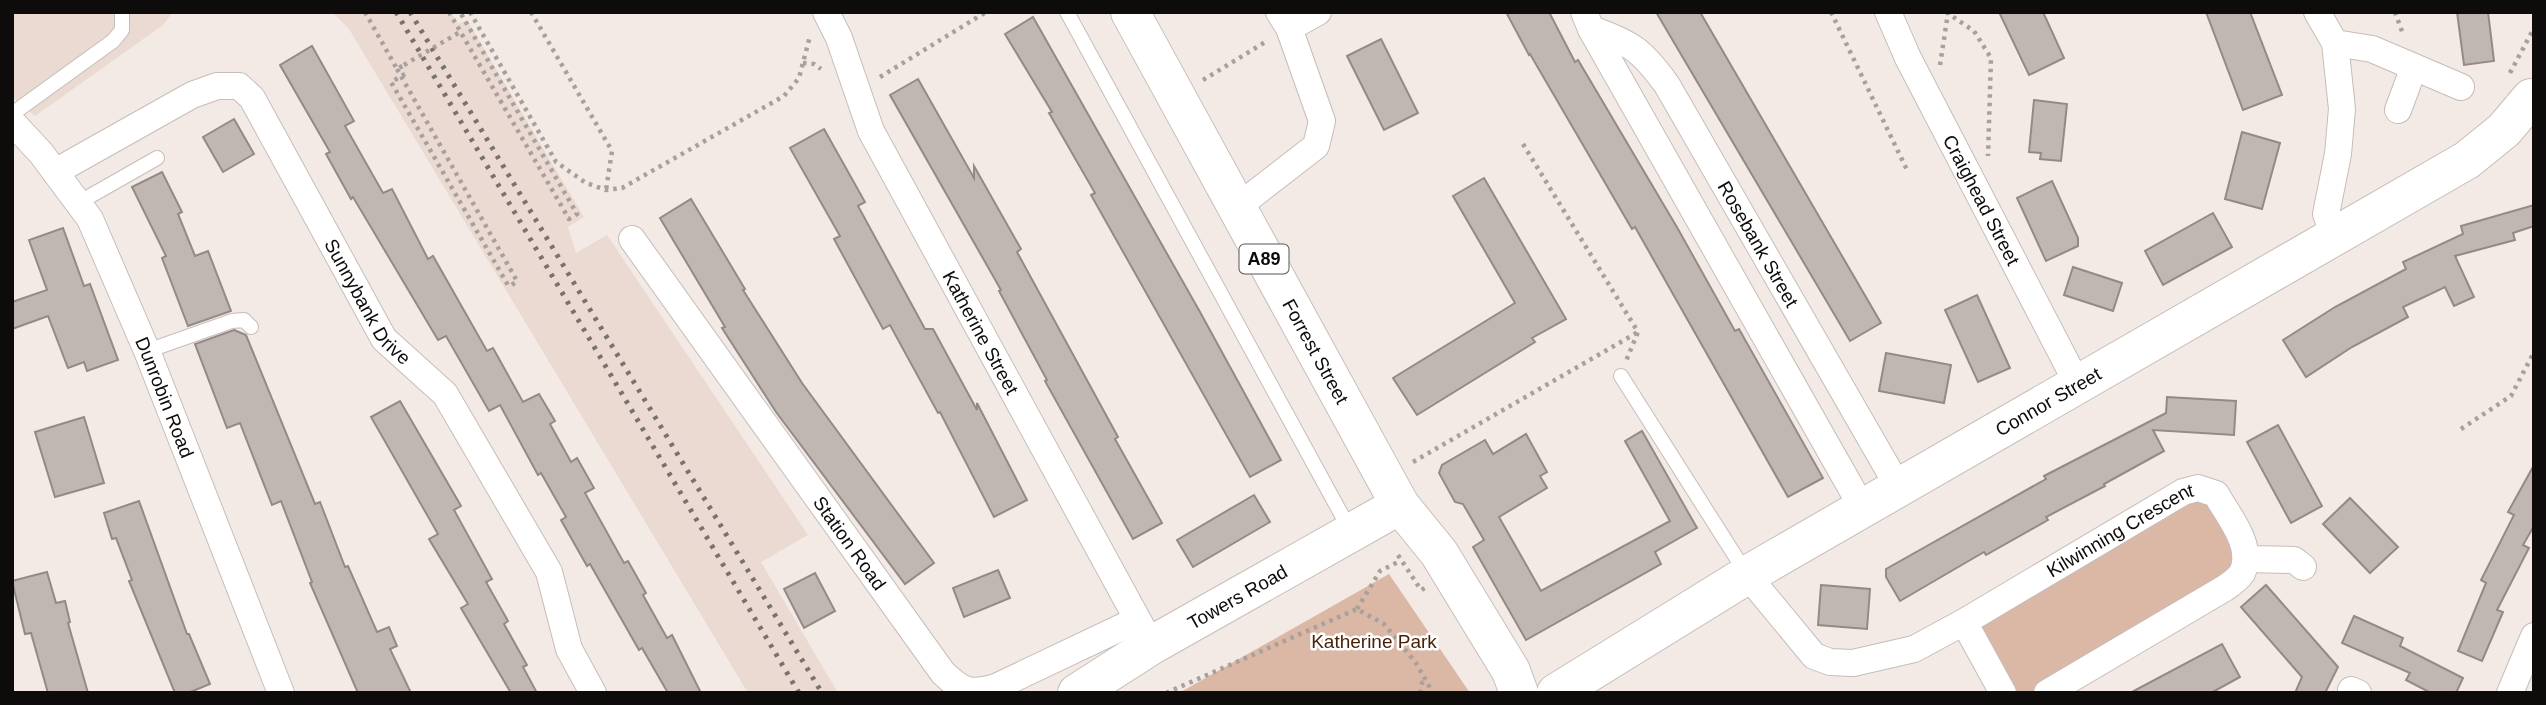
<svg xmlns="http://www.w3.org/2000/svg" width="2546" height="705" font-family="Arial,sans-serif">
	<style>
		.built { fill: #eadad2 }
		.green { fill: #dbb7a5 }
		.building { fill: #c0b7b3; stroke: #938a87; stroke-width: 2 }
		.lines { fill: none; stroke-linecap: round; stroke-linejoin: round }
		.service-casing { stroke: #c6bdb9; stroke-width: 16 }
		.minor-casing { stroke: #c6bdb9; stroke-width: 28 }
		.secondary-casing { stroke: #c6bdb9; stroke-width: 40 }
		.primary-casing { stroke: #c6bdb9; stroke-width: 40 }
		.path { stroke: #a7a09c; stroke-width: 4.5; stroke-dasharray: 3.5 5; stroke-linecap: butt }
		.service { stroke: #fff; stroke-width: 14 }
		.minor { stroke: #fff; stroke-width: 26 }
		.secondary { stroke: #fff; stroke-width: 38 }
		.primary { stroke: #fff; stroke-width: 38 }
		.rail { stroke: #77726e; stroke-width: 5; stroke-dasharray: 3.5 7; stroke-linecap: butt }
		.path-bridge { stroke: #a7a09c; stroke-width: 4.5; stroke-dasharray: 3.5 5; stroke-linecap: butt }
		.labels { text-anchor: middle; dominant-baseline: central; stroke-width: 5; stroke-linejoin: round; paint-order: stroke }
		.shield { fill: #fff; stroke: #565554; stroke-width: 2 }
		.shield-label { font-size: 18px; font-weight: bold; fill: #0e0c0a }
		.street-label { font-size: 19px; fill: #0e0c0a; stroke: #fff }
		.park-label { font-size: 19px; fill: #481e05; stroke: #fff }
	</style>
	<rect width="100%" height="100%" fill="#f3eae5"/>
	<g class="built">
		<path d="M12 12H173L163 25 35 116 12 97Z"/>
		<path d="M332 12H451L458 24 467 20 584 217 568 227 576 253 607 235 808 535 761 562 838 693H748L349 29Z"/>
	</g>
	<g class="green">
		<path d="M2199 495 2225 520 2236 572 2042 689 2034 693H2012L1973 625Z"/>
		<path d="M1389 574 1470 693H1179Z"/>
	</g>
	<g class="building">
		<path d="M1506 12H1549L1575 62 1578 60 1678 229 1735 331 1739 329 1823 478 1788 497 1635 227 1632 229 1530 54 1529 55Z"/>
		<path d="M1656 12H1700L1881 323 1850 341Z"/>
		<path d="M1999 12H2043L2064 58 2029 75Z"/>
		<path d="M2206 12H2250L2282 95 2243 110Z"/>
		<path d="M2457 12H2488L2494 61 2464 65Z"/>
		<path d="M1033 17 1200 312 1281 460 1250 477 1091 195 1095 193 1049 113 1052 112 1005 34Z"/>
		<path d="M1381 39 1418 113 1384 130 1347 56Z"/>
		<path d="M312 46 354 121 345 126 383 193 392 189 428 259 433 256 487 351 493 348 523 402 539 394 555 421 550 424 571 462 577 458 594 488 585 493 624 563 628 561 646 593 643 595 667 638 672 635 701 693H668L642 648 639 650 590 564 587 566 561 520 566 517 541 473 538 475 500 405 489 411 446 336 438 340 353 197 351 199 326 154 330 152 280 65Z"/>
		<path d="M918 79 974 178V166L1021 249 1017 252 1118 437 1115 439 1162 523 1133 539 1045 381 1047 380 999 291 1001 290 890 95Z"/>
		<path d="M2034 100 2067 104 2061 161 2040 159 2041 153 2029 152Z"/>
		<path d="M234 119 254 154 223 172 203 137Z"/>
		<path d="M824 129 865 202 858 206 894 272 925 329H933L977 410V403L1027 500 994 517 940 412 938 413 890 325 883 329 834 239 840 236 790 148Z"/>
		<path d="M2242 132 2280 143 2262 209 2225 199Z"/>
		<path d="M162 172 182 212 178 214 195 256 208 251 231 311 188 326 162 258 166 256 132 187Z"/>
		<path d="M1484 178 1566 319 1532 338 1535 342 1417 415 1393 378 1515 303 1453 196Z"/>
		<path d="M2052 181 2078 238V246L2046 261 2017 198Z"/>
		<path d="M691 199 745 289 743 290 802 383 934 563 905 584 776 412 722 328 725 327 660 218Z"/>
		<path d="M2534 205V226L2513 233 2515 240 2455 256 2474 297 2454 306 2445 287 2403 307 2408 317 2352 347 2306 377 2283 340 2335 307 2406 269 2403 262 2463 234 2461 226Z"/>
		<path d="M2213 213 2232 247 2163 285 2145 251Z"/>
		<path d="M63 228 84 286 90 284 118 360 87 371 84 362 68 368 48 316 12 329V302L47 290 29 240Z"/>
		<path d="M2073 267 2122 283 2113 311 2064 295Z"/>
		<path d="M1977 295 2010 368 1978 382 1945 310Z"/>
		<path d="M234 330 246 335 315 504 320 502 345 567 348 566 377 632 389 627 397 646 390 649 411 693H358L310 583 312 582 281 501 272 505 240 423 227 428 195 344Z"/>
		<path d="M1886 353 1951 365 1944 403 1879 391Z"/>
		<path d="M2167 397 2236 401 2234 435 2153 430 2164 451 2104 484 2105 486 2046 517 2048 520 1986 555 1984 552 1900 601 1886 577V569L2046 479 2044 476 2166 413Z"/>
		<path d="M400 401 461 506 454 510 492 579 486 582 508 621 504 624 527 665 523 667 537 693H511L461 608 468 604 429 539 438 534 371 417Z"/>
		<path d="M84 417 104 483 55 497 35 432Z"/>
		<path d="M2278 425 2322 506 2291 523 2247 442Z"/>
		<path d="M1642 431 1697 528 1655 552 1661 564 1526 640 1473 547 1484 540 1463 504 1455 502 1439 473 1442 465 1485 440 1493 454 1526 434 1547 472 1540 476 1547 488 1499 517 1541 591 1670 521 1625 441Z"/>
		<path d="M2534 465V526L2523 545 2529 548 2497 610 2503 612 2482 661 2458 651 2486 583 2481 580 2514 515 2508 512Z"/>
		<path d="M1254 495 1270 522 1193 567 1177 540Z"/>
		<path d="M2350 498 2398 547 2370 573 2323 524Z"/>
		<path d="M139 501 187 634H189L210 684 188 693H175L129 581 132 580 116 538 112 539 104 513Z"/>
		<path d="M998 570 1010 598 964 617 953 588Z"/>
		<path d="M47 572 56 603 65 601 70 622 68 623 88 693H48L31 633 25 634 12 581Z"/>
		<path d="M815 573 835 611 804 628 784 589Z"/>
		<path d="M1821 585 1870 589 1867 629 1818 625Z"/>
		<path d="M2266 585 2338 667 2325 693H2295L2302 677 2241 607Z"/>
		<path d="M2354 616 2403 638 2400 646 2463 678 2456 693H2431L2406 680 2410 673 2342 643Z"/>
		<path d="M2222 644 2240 677 2211 693H2130Z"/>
	</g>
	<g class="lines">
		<defs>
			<g id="service">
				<path d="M1067 12 1351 532"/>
				<path d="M12 114 113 41 122 30V12"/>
				<path d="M78 203 157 158"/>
				<path d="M147 351 232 321 244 320 251 327"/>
				<path d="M1621 376 1746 573"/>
			</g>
			<g id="minor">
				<path id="s1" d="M826 12 839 38 871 131 1146 635"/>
				<path d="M1584 12 1591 29 1863 509"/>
				<path id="s2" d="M1888 12 1908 58 2078 385"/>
				<path d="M2317 12 2335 43 2342 109 2338 154 2326 214 2334 236"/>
				<path d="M1289 28 1318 12"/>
				<path id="s3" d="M1591 29C1632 44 1641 49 1667 85L1899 488"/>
				<path d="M2335 43 2372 49 2461 87"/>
				<path d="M2398 110 2414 67"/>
				<path id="s4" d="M12 122 41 153 90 219 147 351 281 693"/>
				<path id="s5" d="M55 172 192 95 217 86H239L252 98 384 339 445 394 549 572 569 649 593 693"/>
				<path d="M1236 208 1316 146 1322 121 1289 28 1279 12"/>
				<path id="s6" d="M632 239 943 673C962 691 970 695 996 687L1137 620"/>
				<path d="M2246 559 2294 560 2303 567"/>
				<path id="s7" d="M1747 575 1814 656 1830 662 1853 663 1914 649 1964 622 2183 492 2198 488 2216 494C2228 516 2255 546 2242 573 2238 579 2231 584 2225 588L2047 693"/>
				<path d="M1964 622 2003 693"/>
				<path d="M2351 690 2358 693"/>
				<path d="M2510 693 2534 636"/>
			</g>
			<g id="secondary">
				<path id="s8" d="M1077 693 1152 645 1400 505"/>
				<path id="s9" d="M1556 693 1747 575 2467 160 2504 130 2531 98 2534 100"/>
			</g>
			<g id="primary">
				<path id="s10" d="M1130 12 1400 505 1439 553 1511 671 1519 693"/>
			</g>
		</defs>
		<use href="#service" class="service-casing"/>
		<use href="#minor" class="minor-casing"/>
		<use href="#secondary" class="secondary-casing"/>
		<use href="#primary" class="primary-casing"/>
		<g class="path">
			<path d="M365 12 397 69 404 65"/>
			<path d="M449 12 569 219 577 214 460 12"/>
			<path d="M470 12 556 162 586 183 606 190 622 188 784 96 799 78 810 36"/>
			<path d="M531 12 612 151 606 190"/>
			<path d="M1831 12 1907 170"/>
			<path d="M1946 12 1974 31 1991 58 1988 156"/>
			<path d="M2395 12 2403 34"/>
			<path d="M803 63 814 64 821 69"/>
			<path d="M1940 65 1948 13"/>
			<path d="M2510 73 2534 28"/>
			<path d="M405 74 391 82 509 287"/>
			<path d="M880 77 986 12"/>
			<path d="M1203 80 1267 41"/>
			<path d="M1523 144 1638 332 1626 361"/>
			<path d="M2461 429 2511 396 2534 352"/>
			<path d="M1413 462 1638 332"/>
			<path d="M1398 555 1421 590 1425 588"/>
			<path d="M1357 609 1380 571 1400 561"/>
			<path d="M1166 693 1357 609 1384 624 1416 663 1433 693"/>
			<path d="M1420 693 1422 683 1426 680"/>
		</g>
		<use href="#service" class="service"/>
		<use href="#minor" class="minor"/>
		<use href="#secondary" class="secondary"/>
		<use href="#primary" class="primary"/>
		<g class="rail">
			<path d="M396 12 799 693"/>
			<path d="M410 12 822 693"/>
		</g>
		<g class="path-bridge">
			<path d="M404 65 460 32"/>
			<path d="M397 69 517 281 509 287"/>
		</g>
	</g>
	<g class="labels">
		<rect class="shield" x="1239.5" y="244.5" width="49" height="29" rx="5"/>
		<g class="shield-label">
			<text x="1264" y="259">A89</text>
		</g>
		<g class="street-label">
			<text stroke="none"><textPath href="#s2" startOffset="210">Craighead Street</textPath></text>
			<text stroke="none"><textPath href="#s3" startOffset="280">Rosebank Street</textPath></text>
			<text stroke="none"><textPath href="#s5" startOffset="458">Sunnybank Drive</textPath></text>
			<text stroke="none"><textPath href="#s1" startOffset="357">Katherine Street</textPath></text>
			<text stroke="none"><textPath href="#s10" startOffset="387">Forrest Street</textPath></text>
			<text stroke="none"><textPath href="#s4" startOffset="318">Dunrobin Road</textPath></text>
			<text stroke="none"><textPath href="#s9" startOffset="572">Connor Street</textPath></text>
			<text stroke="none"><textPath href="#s7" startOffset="446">Kilwinning Crescent</textPath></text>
			<text stroke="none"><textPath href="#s6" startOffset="374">Station Road</textPath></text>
			<text stroke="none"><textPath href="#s8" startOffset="187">Towers Road</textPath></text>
		</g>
		<g class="park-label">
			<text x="1374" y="641">Katherine Park</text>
		</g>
	</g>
	<rect width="2546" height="705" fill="none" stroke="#0e0c0a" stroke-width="28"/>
</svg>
